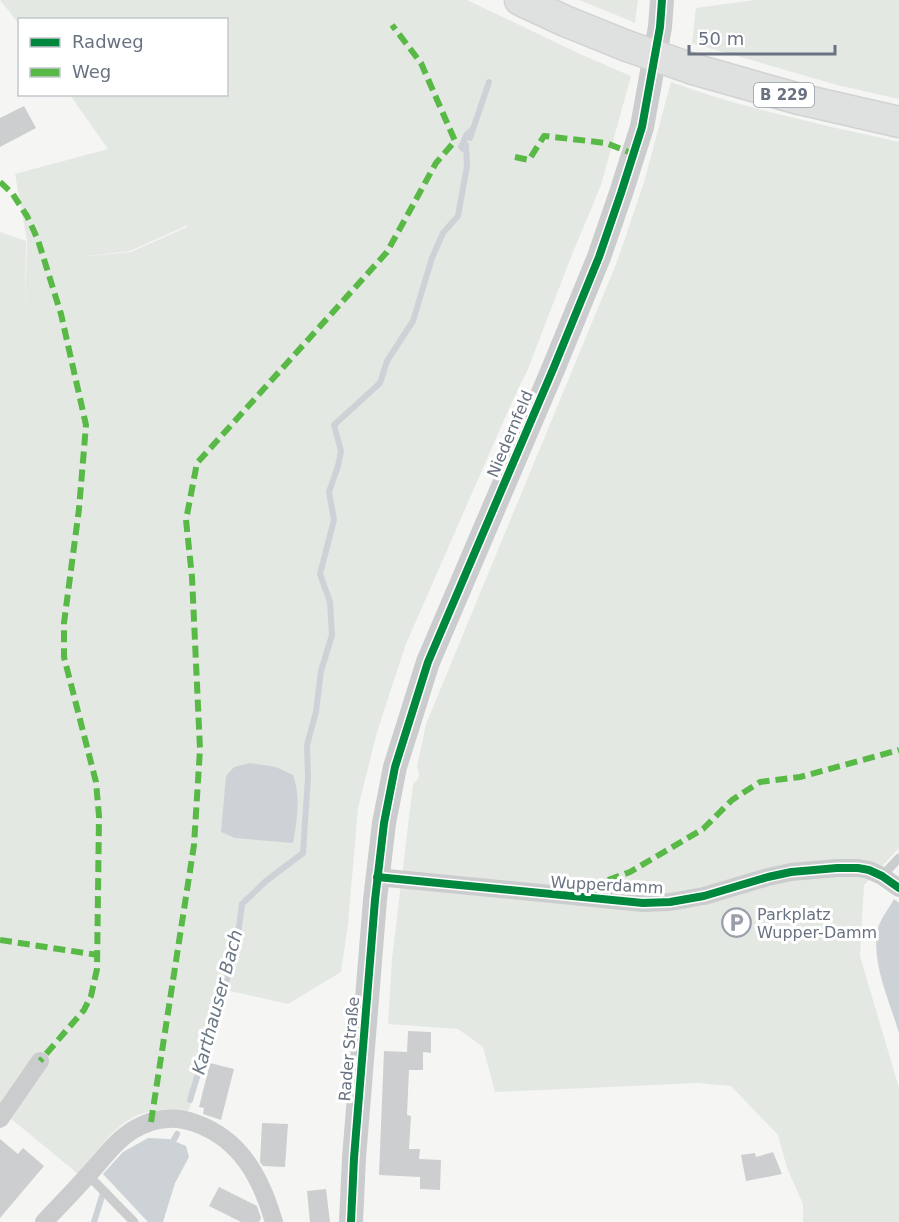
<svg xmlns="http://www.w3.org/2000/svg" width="899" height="1222" font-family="'DejaVu Sans',sans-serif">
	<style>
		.green { fill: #e4e8e3; fill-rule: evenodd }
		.water { fill: #cdd2d6 }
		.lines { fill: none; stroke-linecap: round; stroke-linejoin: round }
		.stream { stroke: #cdd2d6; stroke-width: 6 }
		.building { fill: #cdcecf }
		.primary-casing { stroke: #d1d2d2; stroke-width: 33 }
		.service { stroke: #cbcccd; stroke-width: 9 }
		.minor { stroke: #cbcccd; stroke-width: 18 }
		.tertiary { stroke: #cbcccd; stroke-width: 24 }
		.primary { stroke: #dfe0e0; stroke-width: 30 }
		.primary-bridge-casing { stroke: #d1d2d2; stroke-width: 33; stroke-linecap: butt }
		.primary-bridge { stroke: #dfe0e0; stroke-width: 30 }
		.quiet { stroke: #58b947; stroke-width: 6; stroke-dasharray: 12 6; stroke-linecap: butt }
		.cycleway-casing { stroke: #fff; stroke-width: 11 }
		.cycleway { stroke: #00873e; stroke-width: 8 }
		.labels { text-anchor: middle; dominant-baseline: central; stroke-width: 6; stroke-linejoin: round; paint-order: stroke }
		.shield { fill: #fff; stroke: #959ca7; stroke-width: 1.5 }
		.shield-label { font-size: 15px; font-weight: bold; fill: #687281 }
		.street-label { font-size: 16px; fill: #687281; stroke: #fff }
		.poi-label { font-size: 16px; fill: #687281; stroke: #fff; text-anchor: start }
		.water-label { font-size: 18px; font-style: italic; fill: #697885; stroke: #fff }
	</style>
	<rect width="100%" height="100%" fill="#f5f5f4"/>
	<g class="green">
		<path d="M0 0H467L580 54 631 76 601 185 571 257 528 369 511 404 406 644 377 732 358 808 348 924 341 972 288 1004 226 990 188 1113C129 1100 112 1133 78 1174L3 1112 0 1115V232L26 241 25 315 27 241 15 174 108 149 70 95 226 94V20H20L19 24ZM188 225 185 228 131 252 79 257 130 251Z"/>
		<path d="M579 0H638L635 23 631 21Z"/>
		<path d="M755 0H899V99L837 85 692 43 696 8Z"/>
		<path d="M671 82C745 109 823 125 899 142V848L864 885 860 956 899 1088V1222H803V1204L787 1168 778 1135 731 1086 698 1083 495 1092 483 1047 458 1029 388 1024 392 959 413 784C420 778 420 775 417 767L426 724 617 262 644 182Z"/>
	</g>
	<g class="water">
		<path d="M250 763 276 767 293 775C301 796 297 821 293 843L235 838 221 832 226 776 234 767Z"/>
		<path d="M894 899 899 903V1033C890 1002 870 960 878 928 881 918 889 908 894 899Z"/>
		<path d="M148 1138 169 1139 186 1146 189 1157 175 1183 163 1222H148L103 1174 123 1152Z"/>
	</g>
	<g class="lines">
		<g class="stream">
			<path d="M470 138 489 82"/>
			<path d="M463 149 461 147 467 134 473 129"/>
			<path d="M190 1100 236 950 242 904 266 881 303 853 308 777 307 745 316 712 321 671 332 635 330 602 320 574 334 520 329 492 338 466 341 451 334 425 380 383 387 361 413 321 432 258 443 233 458 216 467 166 466 145"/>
			<path d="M170 1147 177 1134"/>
			<path d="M94 1222 102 1196"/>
		</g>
	</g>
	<g class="building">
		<path d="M24 106 36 128 0 147V118Z"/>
		<path d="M408 1031 431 1032V1053L423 1052V1070H409L407 1115 411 1116 409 1149H420L419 1159 441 1160 440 1190 420 1189V1177L379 1175 384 1051 407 1052Z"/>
		<path d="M210 1063 234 1069 221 1120 203 1114 204 1108 199 1107Z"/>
		<path d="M262 1123 288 1124 285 1167 263 1166 260 1162Z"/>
		<path d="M0 1139 18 1154 23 1148 44 1166 0 1218Z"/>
		<path d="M773 1152 782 1174 746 1181 741 1155 755 1153 756 1157Z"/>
		<path d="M219 1187 257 1206 261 1218 259 1222H241L209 1206Z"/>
		<path d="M326 1189 330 1222H310L307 1191Z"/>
	</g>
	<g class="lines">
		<defs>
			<g id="primary">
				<path d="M520 0 565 21 627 46"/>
				<path d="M693 69 799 99 899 122"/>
			</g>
		</defs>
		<use href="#primary" class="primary-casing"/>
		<g class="service">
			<path d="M882 876 899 858"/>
			<path d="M88 1175 134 1222"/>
		</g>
		<g class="minor">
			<path d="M377 877 643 903 670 902 704 896 768 877 791 872 837 868H858L869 870 882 876 899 888"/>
			<path d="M0 1119 40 1061"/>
			<path d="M44 1222C59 1206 74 1191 88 1175 102 1160 115 1141 133 1130 153 1118 173 1115 195 1123 241 1139 261 1178 274 1222"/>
		</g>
		<path class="tertiary" d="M351 1222 354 1158 375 900 384 823 395 767 428 662 554 367 599 257 621 193 642 127 660 27 662 0"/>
		<use href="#primary" class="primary"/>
		<defs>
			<path id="primary-bridge" d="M627 46 693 69"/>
		</defs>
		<use href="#primary-bridge" class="primary-bridge-casing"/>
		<use href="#primary-bridge" class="primary-bridge"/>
		<g class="quiet">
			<path d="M515 157 529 160 544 136 606 143 634 154"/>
			<path d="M0 182 12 193 27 216 38 240 61 314 86 425 79 509 64 623V657L96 782 99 816 97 969 91 996 84 1010 40 1061"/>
			<path d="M608 880 630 872 703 829 732 800 760 782 800 777 899 750"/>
			<path d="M0 940 98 955"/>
			<path d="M151 1122 194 845 200 749 192 577 186 520 197 463 387 252 436 163 455 141 421 63 392 25"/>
		</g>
		<defs>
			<g id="cycleway">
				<path d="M377 877 643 903 670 902 704 896 768 877 791 872 837 868H858L869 870 882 876 899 888"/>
				<path d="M351 1222 354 1158 375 900 384 823 395 767 428 662 554 367 599 257 621 193 642 127 660 27 662 0"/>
			</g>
		</defs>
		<use href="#cycleway" class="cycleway-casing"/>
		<use href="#cycleway" class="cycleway"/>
	</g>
	<defs>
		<symbol id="parking-ring" viewBox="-11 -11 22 22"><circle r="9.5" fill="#fff" stroke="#99a0a9" stroke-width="1.5"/><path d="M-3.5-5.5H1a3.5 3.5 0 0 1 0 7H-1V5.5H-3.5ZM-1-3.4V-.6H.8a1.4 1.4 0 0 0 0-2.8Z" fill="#99a0a9"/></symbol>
	</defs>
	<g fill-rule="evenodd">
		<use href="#parking-ring" x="720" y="906" width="33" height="33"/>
	</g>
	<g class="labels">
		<rect class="shield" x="754" y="83" width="60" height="24" rx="4.5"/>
		<g class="shield-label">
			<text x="784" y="95">B 229</text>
		</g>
		<g class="street-label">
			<text transform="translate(510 434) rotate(-67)">Niedernfeld</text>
			<text transform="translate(607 885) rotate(3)">Wupperdamm</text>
			<text transform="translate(349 1049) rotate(-85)">Rader Straße</text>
		</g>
		<g class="poi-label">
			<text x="757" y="914">Parkplatz<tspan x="757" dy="18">Wupper-Damm</tspan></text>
		</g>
		<g class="water-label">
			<text transform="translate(217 1002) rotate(-75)">Karthauser Bach</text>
		</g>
	</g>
	<rect x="18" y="18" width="210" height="78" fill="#ffffff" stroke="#c3c7cd" stroke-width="1.5"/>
	<rect x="30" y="38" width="30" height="9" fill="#00873e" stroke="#c3c7cd" stroke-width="1.5"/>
	<text x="72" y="48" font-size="18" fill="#687281">Radweg</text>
	<rect x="30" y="68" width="30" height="9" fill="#58b947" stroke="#c3c7cd" stroke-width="1.5"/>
	<text x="72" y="78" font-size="18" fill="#687281">Weg</text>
	<path d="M689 45v9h146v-9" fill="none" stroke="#687281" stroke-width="3"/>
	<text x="698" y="45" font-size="18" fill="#687281" stroke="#ffffff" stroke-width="4.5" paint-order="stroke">50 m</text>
</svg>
